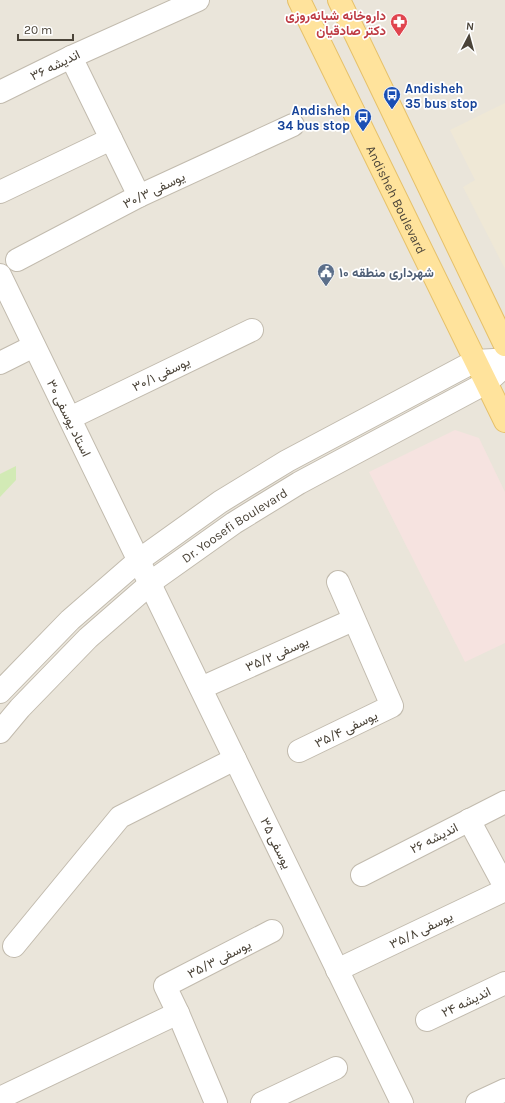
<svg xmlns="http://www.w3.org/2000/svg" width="505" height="1103" font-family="Karla,Vazirmatn,sans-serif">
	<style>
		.residential { fill: #eae5da }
		.education { fill: #efe8d6 }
		.medical { fill: #f6e3e0 }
		.green { fill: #d2eab5 }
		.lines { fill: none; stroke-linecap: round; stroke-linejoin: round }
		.minor-casing { stroke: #c2bbae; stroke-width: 24 }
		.major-casing { stroke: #e6c16a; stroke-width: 24 }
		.minor { stroke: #fff; stroke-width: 22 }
		.major { stroke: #ffe39c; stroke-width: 22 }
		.labels { text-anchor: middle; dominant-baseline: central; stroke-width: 3.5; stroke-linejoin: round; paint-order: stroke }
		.health-label { font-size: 13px; font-weight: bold; fill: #be3a42; stroke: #fff; text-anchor: end }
		.street-label { font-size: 13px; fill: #4b4439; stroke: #fff }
		.transit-label { font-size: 13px; font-weight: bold; fill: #164399; stroke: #fff; text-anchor: start }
		.service-label { font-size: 13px; font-weight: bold; fill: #4e5e75; stroke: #fff; text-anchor: start }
	</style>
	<rect width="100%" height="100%" fill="#f6f3ec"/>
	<rect class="residential" x="0" y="0" width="505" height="1103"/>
	<path class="education" d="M505 103V269L463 187 475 180 450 130Z"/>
	<path class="medical" d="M455 430 479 438 505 492V643L465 662 369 472Z"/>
	<path class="green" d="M16 466V480L0 497V474Z"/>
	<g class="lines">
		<defs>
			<g id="minor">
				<path d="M71 57 139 196"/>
				<path d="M0 92 71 57 198 0"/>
				<path d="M0 192 111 139"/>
				<path d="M17 260 139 196 293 125"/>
				<path d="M0 275 402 1103"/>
				<path d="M0 363 34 346"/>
				<path d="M70 418 252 330"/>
				<path d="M201 688 353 620"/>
				<path d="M0 692 70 620 139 560 220 502 287 461 475 361 494 360"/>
				<path id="s1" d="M0 732 20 708 88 638 158 577 234 523 299 483 486 383 505 366"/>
				<path d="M299 751 392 706 338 582"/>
				<path d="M469 820 505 887"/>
				<path d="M362 875 505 802"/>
				<path d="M14 946 120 817 235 759"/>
				<path d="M337 970 505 890"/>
				<path d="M427 1020 505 983"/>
				<path d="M2 1097 178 1013"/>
				<path d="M216 1103 178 1013 165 986 272 931"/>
				<path d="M262 1103 336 1068"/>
				<path d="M477 1103 505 1090"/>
			</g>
			<g id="major">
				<path id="s2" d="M299 0 505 421"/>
				<path d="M339 0 505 345"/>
			</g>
		</defs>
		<use href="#minor" class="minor-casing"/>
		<use href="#major" class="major-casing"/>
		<use href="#minor" class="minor"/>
		<use href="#major" class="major"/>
	</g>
	<defs>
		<symbol id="pharmacy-pin" viewBox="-11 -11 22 30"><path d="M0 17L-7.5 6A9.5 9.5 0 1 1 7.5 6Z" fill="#e0444e" stroke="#fff"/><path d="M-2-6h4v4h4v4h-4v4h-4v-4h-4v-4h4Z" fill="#fff"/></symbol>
		<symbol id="bus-pin" viewBox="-11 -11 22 30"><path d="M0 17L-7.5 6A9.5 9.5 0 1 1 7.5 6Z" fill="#1a4fb4" stroke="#fff"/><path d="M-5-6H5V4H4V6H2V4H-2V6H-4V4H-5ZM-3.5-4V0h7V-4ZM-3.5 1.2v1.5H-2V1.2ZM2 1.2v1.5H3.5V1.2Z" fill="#fff"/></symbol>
		<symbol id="civic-pin" viewBox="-11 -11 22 30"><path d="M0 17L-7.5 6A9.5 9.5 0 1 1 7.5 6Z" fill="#5c6f8a" stroke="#fff"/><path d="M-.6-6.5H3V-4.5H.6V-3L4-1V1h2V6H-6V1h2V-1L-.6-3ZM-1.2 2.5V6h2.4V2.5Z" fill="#fff"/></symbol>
	</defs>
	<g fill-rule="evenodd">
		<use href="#pharmacy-pin" x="389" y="12" width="20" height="27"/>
		<use href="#bus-pin" x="382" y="85" width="20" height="27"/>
		<use href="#bus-pin" x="353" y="107" width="20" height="27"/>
		<use href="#civic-pin" x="316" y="262" width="20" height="27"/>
	</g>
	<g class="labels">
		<g class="health-label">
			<text x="386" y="15">داروخانه شبانه‌روزی<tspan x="386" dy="15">دکتر صادقیان</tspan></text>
		</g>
		<g class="street-label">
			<text transform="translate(55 65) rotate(-26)">اندیشه ۳۶</text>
			<text transform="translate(154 190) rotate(-26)">یوسفی ۳۰/۳</text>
			<text stroke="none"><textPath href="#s2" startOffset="222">Andisheh Boulevard</textPath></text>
			<text transform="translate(161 374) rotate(-26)">یوسفی ۳۰/۱</text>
			<text transform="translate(69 418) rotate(64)">استاد یوسفی ۳۰</text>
			<text stroke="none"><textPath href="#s1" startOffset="314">Dr. Yoosefi Boulevard</textPath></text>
			<text transform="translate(277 654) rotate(-24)">یوسفی ۳۵/۲</text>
			<text transform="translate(346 729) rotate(-26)">یوسفی ۳۵/۴</text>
			<text transform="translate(434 838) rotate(-27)">اندیشه ۲۶</text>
			<text transform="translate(276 843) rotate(64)">یوسفی ۳۵</text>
			<text transform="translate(421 930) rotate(-26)">یوسفی ۳۵/۸</text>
			<text transform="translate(219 959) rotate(-27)">یوسفی ۳۵/۳</text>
			<text transform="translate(466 1002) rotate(-26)">اندیشه ۲۴</text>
		</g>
		<g class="transit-label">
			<text x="405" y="88">Andisheh<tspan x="405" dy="15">35 bus stop</tspan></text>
			<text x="350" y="110" text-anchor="end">Andisheh<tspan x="350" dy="15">34 bus stop</tspan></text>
		</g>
		<g class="service-label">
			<text x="339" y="272">شهرداری منطقه ۱۰</text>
		</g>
	</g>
	<g transform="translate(469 36) rotate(6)" stroke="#ffffff" stroke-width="3" paint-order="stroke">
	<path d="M0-3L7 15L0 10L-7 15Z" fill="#4b4439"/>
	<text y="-6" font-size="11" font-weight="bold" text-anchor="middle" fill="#4b4439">N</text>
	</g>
	<path d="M18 34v6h55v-6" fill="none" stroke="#4b4439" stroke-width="2"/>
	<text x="24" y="34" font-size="12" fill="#4b4439" stroke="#ffffff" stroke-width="3" paint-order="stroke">20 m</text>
</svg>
